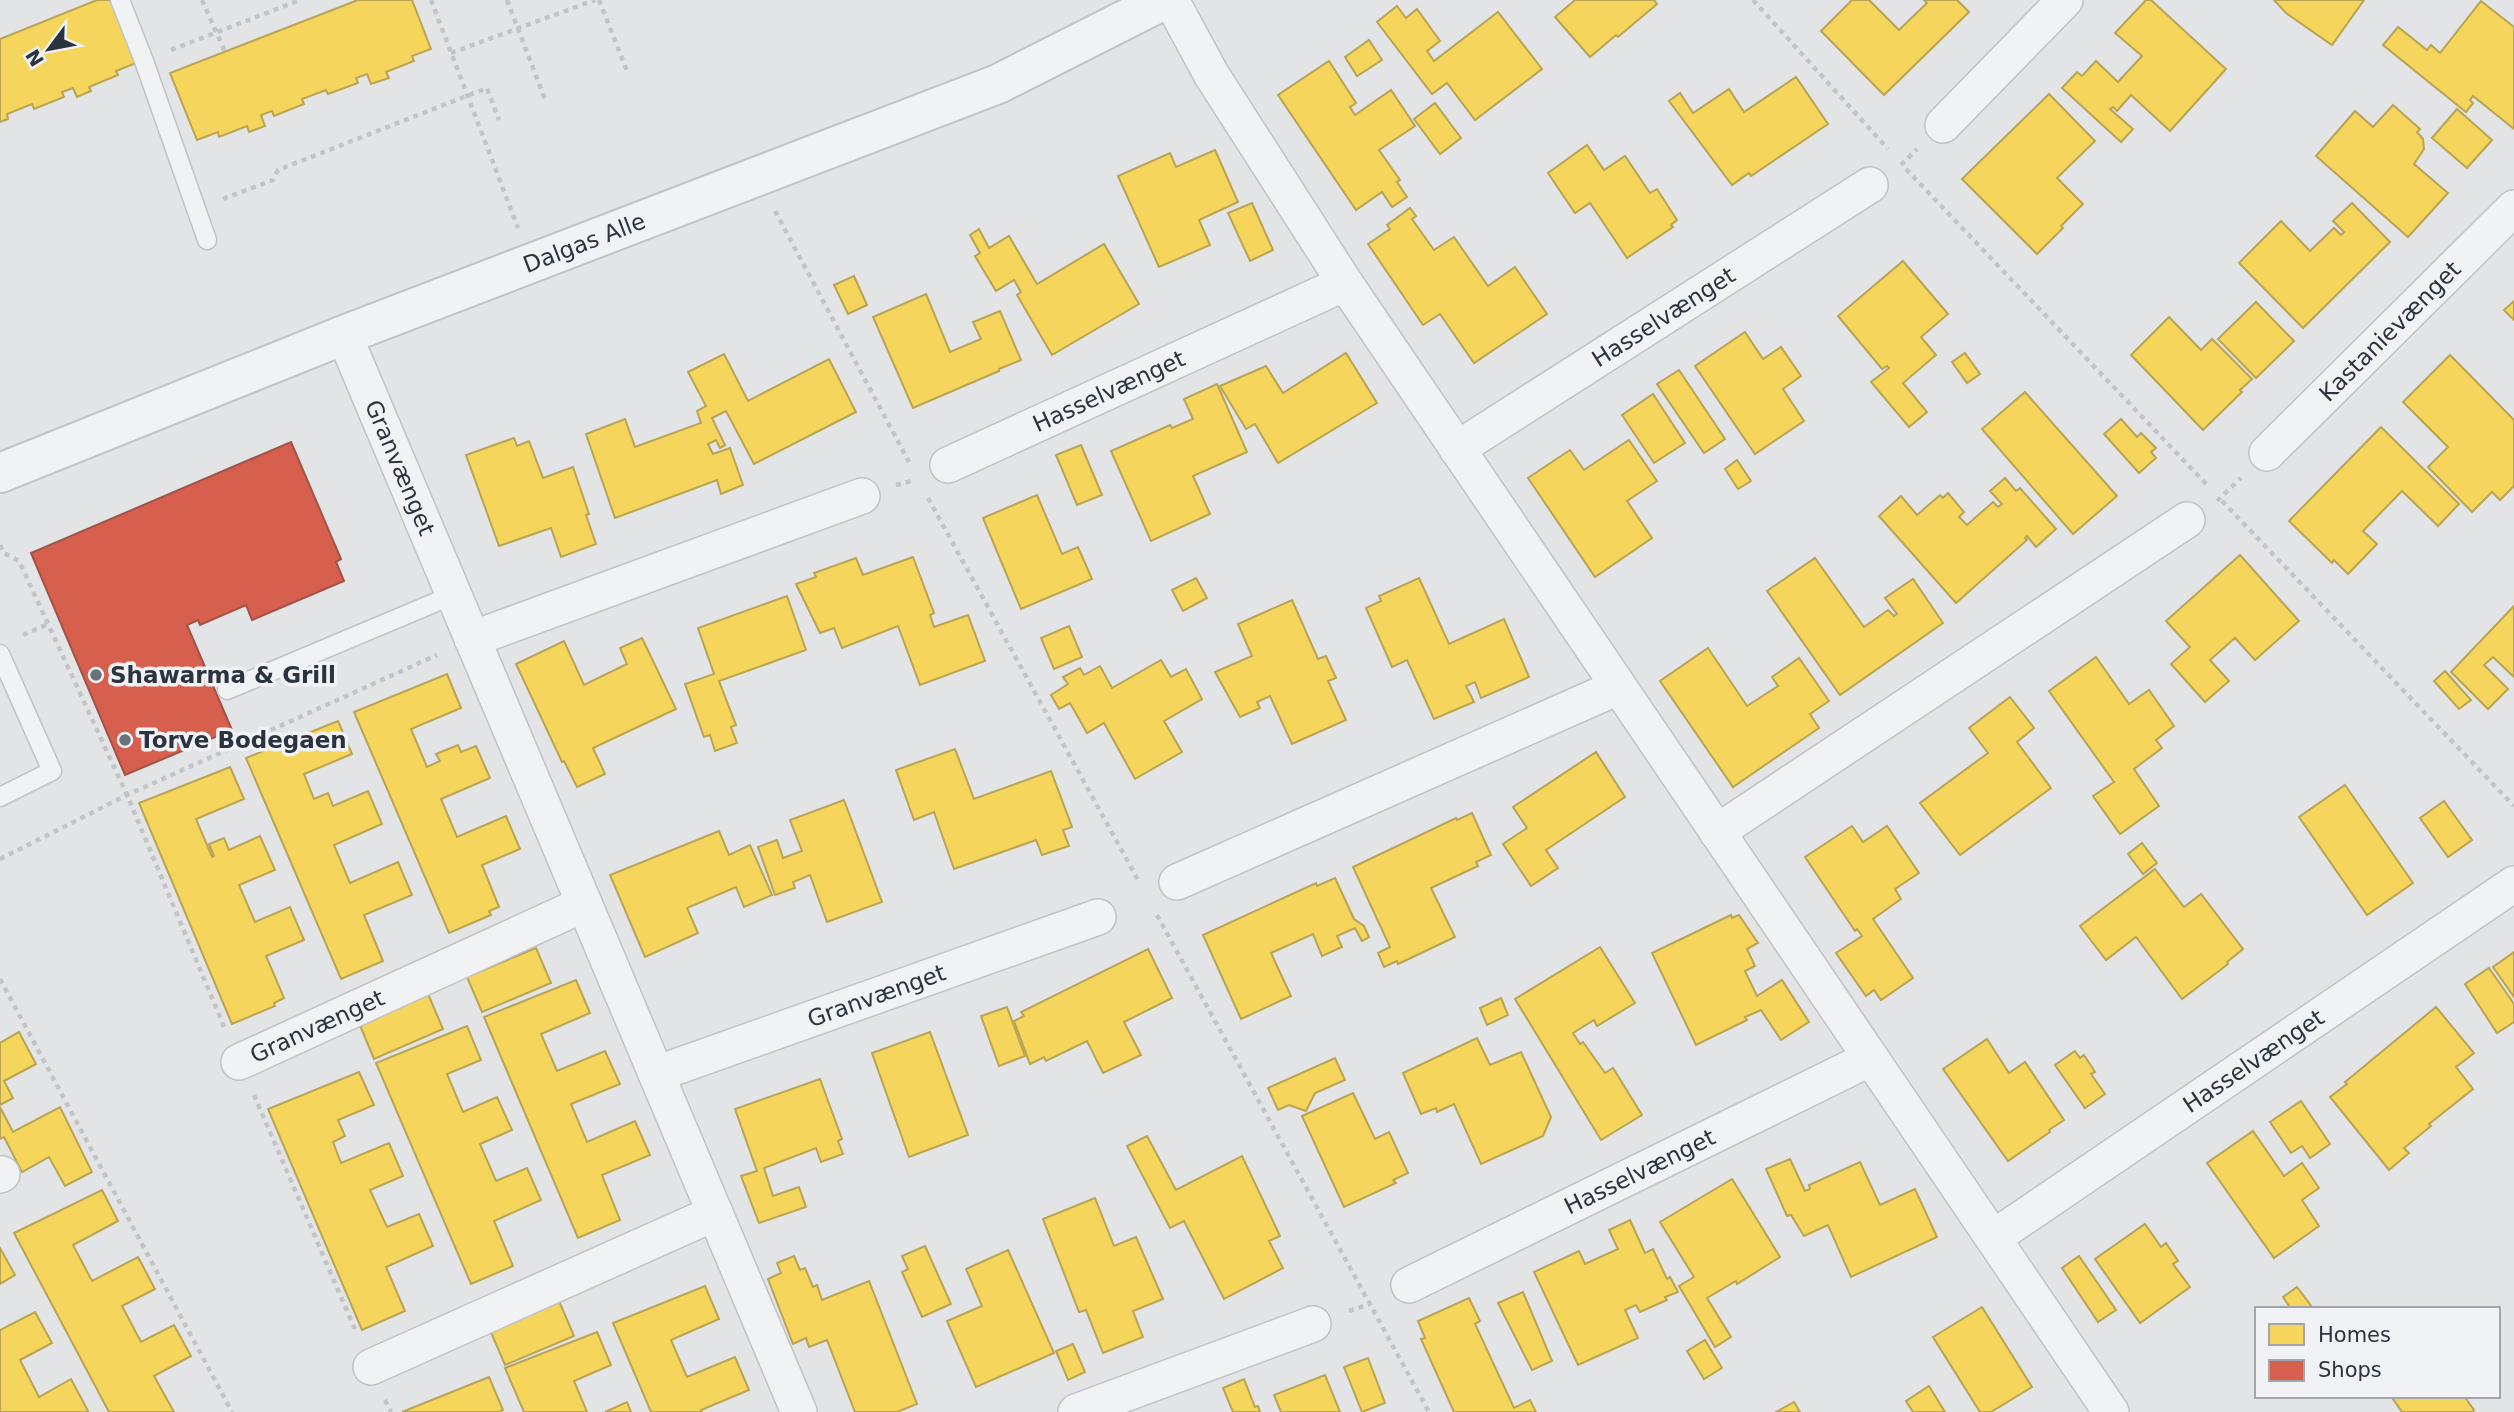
<svg xmlns="http://www.w3.org/2000/svg" width="2514" height="1412" font-family="'DejaVu Sans',sans-serif">
	<style>
		.homes { fill: #f6d55c; stroke: #b9a453; stroke-width: 2 }
		.shops { fill: #d6604d; stroke: #a25248; stroke-width: 2 }
		.lines { fill: none; stroke-linecap: round; stroke-linejoin: round }
		.service-casing { stroke: #c0c2c4; stroke-width: 21 }
		.minor-casing { stroke: #c0c2c4; stroke-width: 38 }
		.tertiary-casing { stroke: #c0c2c4; stroke-width: 42 }
		.path { stroke: #c2c4c6; stroke-width: 4.5; stroke-dasharray: 5 5; stroke-linecap: butt }
		.service { stroke: #f1f2f3; stroke-width: 18 }
		.minor { stroke: #f1f2f3; stroke-width: 35 }
		.tertiary { stroke: #f1f2f3; stroke-width: 38 }
		.poi-dot { fill: #6a7179; stroke: #f0f2f5; stroke-width: 2.5 }
		.labels { text-anchor: middle; dominant-baseline: central; stroke-width: 7; stroke-linejoin: round; paint-order: stroke }
		.street-label { font-size: 23px; fill: #2a333e; stroke: #f0f2f5 }
		.poi-label { font-size: 23px; font-weight: bold; fill: #2a333e; stroke: #f0f2f5; text-anchor: start }
	</style>
	<rect width="100%" height="100%" fill="#e2e4e6"/>
	<g class="homes">
		<path d="M97 0H111L136 63 116 71 118 75 89 87 91 91 77 97 73 88 62 92 64 97 34 109 32 104 7 114 8 119 0 122V39Z"/>
		<path d="M358 0H412L431 49 412 56 414 61 386 72 389 78 371 84 367 74 356 78 358 83 328 94 326 90 302 99 304 104 274 116 272 111 261 115 265 126 249 132 247 126 219 137 218 132 197 140 170 73Z"/>
		<path d="M1575 0H1654L1657 4 1618 37 1616 35 1590 57 1555 17Z"/>
		<path d="M1852 0H1869L1899 30 1927 3 1924 0H1957L1969 12 1884 95 1821 31Z"/>
		<path d="M2146 0H2151L2226 69 2170 131 2131 95 2117 111 2113 107 2110 109 2133 129 2121 142 2062 88 2077 72 2082 76 2096 61 2118 82 2142 56 2115 33Z"/>
		<path d="M2274 0H2364L2332 45 2286 13Z"/>
		<path d="M2481 1 2514 27V129L2473 96 2470 100 2473 103 2466 112 2383 45 2398 27 2427 50 2431 45 2440 53Z"/>
		<path d="M1397 6 1406 18 1417 9 1440 41 1427 51 1434 61 1498 12 1542 69 1475 120 1447 83 1432 94 1377 22Z"/>
		<path d="M1369 40 1382 60 1357 76 1345 57Z"/>
		<path d="M1329 61 1356 103 1350 107 1355 115 1391 90 1415 126 1379 150 1400 180 1397 182 1407 197 1392 207 1382 192 1356 210 1278 95Z"/>
		<path d="M1796 77 1828 124 1751 176 1749 173 1732 185 1669 101 1680 93 1693 113 1729 89 1744 112Z"/>
		<path d="M2049 94 2095 141 2057 178 2083 204 2061 226 2063 228 2037 254 1962 179Z"/>
		<path d="M1435 103 1461 138 1440 154 1414 119Z"/>
		<path d="M2393 105 2420 129 2417 132 2423 139 2424 149 2414 164 2448 193 2408 237 2316 156 2355 111 2373 127Z"/>
		<path d="M2457 109 2492 140 2467 168 2432 138Z"/>
		<path d="M1587 145 1604 170 1625 156 1650 193 1657 189 1677 220 1671 225 1673 227 1627 258 1590 203 1575 213 1548 173Z"/>
		<path d="M1215 150 1238 202 1199 220 1210 245 1159 267 1118 176 1170 153 1176 167Z"/>
		<path d="M1252 203 1273 250 1250 261 1228 213Z"/>
		<path d="M2352 203 2390 242 2303 328 2239 263 2281 221 2310 251 2334 228 2341 235 2344 232 2333 221Z"/>
		<path d="M1410 208 1416 216 1412 219 1434 250 1454 237 1488 286 1515 267 1547 314 1474 363 1440 314 1423 325 1368 244 1390 229 1387 225Z"/>
		<path d="M979 229 989 248 1009 236 1037 284 1104 244 1139 304 1052 355 1017 295 1021 292 1014 280 996 291 975 256 980 253 970 235Z"/>
		<path d="M1903 261 1948 314 1921 337 1936 355 1903 383 1927 412 1909 427 1871 382 1889 368 1887 366 1882 369 1838 316Z"/>
		<path d="M854 276 867 305 848 314 834 285Z"/>
		<path d="M926 294 950 352 981 339 973 322 1000 311 1021 360 999 369V371L913 408 873 317Z"/>
		<path d="M2514 301V320L2504 310Z"/>
		<path d="M2256 302 2294 341 2256 378 2218 339Z"/>
		<path d="M2169 317 2201 350 2212 339 2252 379 2240 390 2242 392 2203 430 2131 355Z"/>
		<path d="M1745 332 1763 359 1781 347 1801 376 1783 389 1804 421 1755 454 1695 366Z"/>
		<path d="M1346 353 1377 403 1278 463 1255 424 1246 429 1220 386 1266 366 1283 393Z"/>
		<path d="M1965 353 1980 374 1967 383 1952 362Z"/>
		<path d="M724 354 748 401 829 359 856 412 754 464 726 411 712 418 725 445 720 448 716 440 708 444 713 454 730 448 743 485 721 494 717 480 615 518 586 434 625 419 635 447 701 423 697 411 706 406 688 372Z"/>
		<path d="M2450 355 2514 420V486L2500 500 2492 492 2472 512 2428 467 2448 447 2403 402Z"/>
		<path d="M1679 370 1725 439 1704 453 1657 384Z"/>
		<path d="M1217 384 1247 452 1193 476 1210 514 1151 541 1111 451 1170 425 1172 428 1193 419 1184 399Z"/>
		<path d="M2025 392 2117 496 2073 534 1982 429Z"/>
		<path d="M1653 394 1685 443 1654 463 1622 415Z"/>
		<path d="M2121 419 2137 437 2141 433 2156 448 2151 452 2156 458 2139 473 2104 434Z"/>
		<path d="M2381 427 2459 504 2438 526 2402 491 2363 531 2377 544 2348 574 2334 560 2332 563 2289 521Z"/>
		<path d="M514 438 517 446 529 441 543 478 573 467 589 514 586 515 596 544 561 557 551 528 499 546 466 455Z"/>
		<path d="M1629 440 1657 481 1627 501 1652 538 1595 577 1528 478 1570 450 1584 470Z"/>
		<path d="M1081 445 1102 495 1077 505 1056 455Z"/>
		<path d="M1737 460 1751 481 1738 489 1725 469Z"/>
		<path d="M2005 478 2016 491 2020 488 2056 529 2036 547 2027 536 2025 538 2027 540 1956 603 1879 516 1901 496 1917 515 1940 495 1943 498 1948 493 1964 512 1959 517 1967 525 1993 502 1998 507 2002 504 1990 491Z"/>
		<path d="M1037 495 1062 554 1078 547 1092 579 1021 609 983 518Z"/>
		<path d="M2240 555 2299 621 2255 660 2235 638 2210 660 2229 681 2205 702 2171 664 2190 647 2166 621Z"/>
		<path d="M913 557 934 613 930 615 934 627 968 615 985 661 920 685 898 626 842 648 834 628 820 633 796 584 816 577 814 573 856 558 863 575Z"/>
		<path d="M1815 558 1864 627 1888 610 1894 616 1897 614 1885 598 1913 579 1943 623 1840 695 1767 591Z"/>
		<path d="M1196 578 1207 598 1183 611 1172 590Z"/>
		<path d="M1419 578 1449 644 1504 619 1529 677 1481 698 1475 682 1466 686 1474 702 1434 719 1407 660 1392 667 1366 608 1381 601 1379 596Z"/>
		<path d="M787 596 806 650 719 681 736 725 731 727 737 743 715 751 710 735 704 737 685 684 714 674 698 628Z"/>
		<path d="M1292 600 1318 659 1326 656 1336 678 1328 681 1346 720 1292 744 1270 696 1257 702 1260 708 1240 717 1215 672 1252 656 1238 624Z"/>
		<path d="M2514 606V677L2493 657 2484 665 2508 689 2488 709 2451 672Z"/>
		<path d="M1069 626 1082 657 1054 669 1041 638Z"/>
		<path d="M642 638 676 709 593 748 605 774 577 787 564 761 562 762 516 664 564 641 584 685 627 664 620 648Z"/>
		<path d="M1708 648 1747 706 1778 686 1772 677 1799 658 1829 701 1810 714 1819 728 1733 787 1660 681Z"/>
		<path d="M2096 657 2129 704 2149 690 2174 726 2156 740 2162 748 2134 769 2159 806 2120 834 2093 796 2114 782 2049 691Z"/>
		<path d="M1161 660 1171 677 1186 669 1202 699 1164 721 1182 752 1135 779 1104 723 1087 733 1070 703 1059 709 1051 695 1068 684 1063 677 1080 668 1084 675 1100 666 1112 688Z"/>
		<path d="M2445 671 2471 700 2459 709 2434 681Z"/>
		<path d="M447 674 461 708 411 729 427 767 440 761 436 754 458 745 461 752 476 746 490 778 441 799 457 837 506 816 520 849 482 865 499 907 489 911 491 915 449 933 354 712Z"/>
		<path d="M2010 697 2034 728 2017 742 2051 788 1960 855 1920 803 1988 753 1969 728Z"/>
		<path d="M338 721 352 754 304 774 314 799 328 793 333 806 368 791 382 824 334 845 350 883 398 862 412 895 364 915 383 961 341 979 246 758Z"/>
		<path d="M955 749 974 799 1051 771 1072 827 1063 830 1069 846 1042 855 1036 840 954 869 934 812 914 820 896 770Z"/>
		<path d="M1596 752 1625 797 1546 850 1558 868 1531 886 1503 844 1527 828 1513 807Z"/>
		<path d="M230 767 244 799 196 819 212 857 214 856 209 844 224 838 229 850 260 836 275 870 239 885 255 922 290 907 304 940 266 956 284 998 274 1003 275 1006 232 1024 139 803Z"/>
		<path d="M2345 785 2413 883 2367 915 2299 817Z"/>
		<path d="M844 800 882 902 827 922 810 875 793 882 795 888 775 895 758 847 777 840 783 858 802 851 790 820Z"/>
		<path d="M2444 801 2472 840 2448 857 2420 818Z"/>
		<path d="M1472 813 1491 855 1476 862 1478 866 1431 888 1455 937 1398 964 1397 961 1384 967 1378 953 1390 947 1353 867 1456 818 1457 820Z"/>
		<path d="M1852 826 1863 842 1887 826 1919 873 1895 889 1901 899 1873 919 1913 978 1881 1000 1874 990 1866 996 1836 953 1862 936 1857 929 1855 931 1805 857Z"/>
		<path d="M719 831 729 855 750 845 772 895 744 907 736 887 687 908 698 933 645 957 610 875Z"/>
		<path d="M2142 843 2157 863 2143 874 2128 854Z"/>
		<path d="M2155 869 2184 907 2201 894 2243 949 2227 962 2228 964 2182 999 2136 937 2106 960 2080 926Z"/>
		<path d="M1335 878 1354 919 1364 926 1369 937 1362 941 1355 928 1337 936 1342 947 1322 956 1313 934 1271 953 1291 996 1241 1019 1203 935 1316 883 1317 886Z"/>
		<path d="M1731 915 1732 918 1739 915 1758 943 1747 949 1755 966 1745 971 1757 996 1782 980 1809 1022 1781 1040 1761 1010 1745 1017 1747 1020 1696 1045 1652 953Z"/>
		<path d="M1600 947 1635 1003 1597 1026 1594 1020 1573 1033 1580 1044 1583 1042 1605 1073 1613 1068 1642 1115 1601 1140 1515 999Z"/>
		<path d="M536 948 551 983 482 1012 467 977Z"/>
		<path d="M1148 949 1172 998 1124 1022 1141 1055 1103 1073 1087 1041 1046 1061 1044 1057 1030 1064 1014 1021 1024 1016 1021 1012Z"/>
		<path d="M2514 952V997L2493 967Z"/>
		<path d="M2489 968 2514 1004V1022L2497 1033 2465 984Z"/>
		<path d="M576 980 590 1013 541 1034 557 1071 605 1051 620 1084 571 1104 587 1142 635 1121 650 1155 602 1175 620 1220 578 1238 484 1017Z"/>
		<path d="M428 994 443 1029 374 1059 359 1023Z"/>
		<path d="M1501 998 1508 1015 1487 1025 1480 1008Z"/>
		<path d="M1007 1007 1025 1056 999 1066 981 1016Z"/>
		<path d="M2436 1007 2474 1053 2456 1067 2473 1089 2429 1124 2431 1126 2404 1148 2409 1153 2389 1170 2330 1097 2347 1084 2345 1082Z"/>
		<path d="M467 1026 481 1060 447 1074 463 1112 497 1097 512 1130 480 1144 496 1181 527 1168 541 1200 494 1221 513 1266 471 1284 376 1063Z"/>
		<path d="M19 1032 36 1064 4 1081 13 1098 0 1105V1043Z"/>
		<path d="M930 1032 968 1135 909 1157 872 1053Z"/>
		<path d="M1477 1038 1490 1065 1521 1052 1551 1117 1543 1136 1481 1164 1454 1104 1437 1112 1436 1108 1421 1114 1403 1073Z"/>
		<path d="M1987 1039 2009 1073 2025 1062 2064 1120 2049 1130 2050 1132 2008 1161 1943 1069Z"/>
		<path d="M2075 1051 2080 1058 2084 1055 2095 1072 2091 1074 2105 1094 2085 1108 2055 1065Z"/>
		<path d="M1335 1058 1345 1080 1315 1093 1306 1111 1289 1105 1278 1110 1268 1088Z"/>
		<path d="M359 1072 374 1105 338 1120 345 1136 333 1142 341 1163 389 1143 403 1176 370 1190 387 1227 419 1214 433 1246 386 1267 405 1311 362 1330 268 1109Z"/>
		<path d="M820 1079 842 1139 838 1141 843 1154 821 1162 816 1148 764 1168 773 1196 799 1187 806 1207 759 1223 741 1176 757 1171 735 1109Z"/>
		<path d="M1353 1093 1375 1139 1389 1132 1408 1173 1393 1180 1396 1183 1344 1207 1302 1116Z"/>
		<path d="M2301 1101 2330 1144 2310 1158 2302 1146 2291 1153 2270 1122Z"/>
		<path d="M0 1107 13 1132 60 1107 92 1172 65 1186 49 1157 22 1172 4 1137 0 1139Z"/>
		<path d="M2253 1131 2284 1176 2302 1163 2319 1188 2302 1200 2319 1226 2274 1258 2207 1163Z"/>
		<path d="M1147 1136 1176 1190 1242 1156 1280 1236 1269 1241 1283 1268 1224 1299 1184 1221 1170 1228 1127 1146Z"/>
		<path d="M1790 1159 1805 1191 1810 1189 1809 1185 1860 1162 1880 1205 1915 1189 1937 1237 1851 1277 1828 1225 1804 1236 1791 1215 1787 1216 1766 1169Z"/>
		<path d="M1732 1179 1780 1257 1737 1284 1736 1281 1707 1298 1731 1337 1715 1347 1679 1286 1694 1277 1660 1222Z"/>
		<path d="M102 1190 118 1221 73 1245 92 1281 138 1257 155 1289 122 1306 141 1342 174 1325 191 1356 154 1376 174 1412H109L14 1233Z"/>
		<path d="M1095 1198 1114 1246 1136 1237 1163 1299 1133 1311 1143 1337 1103 1353 1086 1310 1079 1312 1043 1219Z"/>
		<path d="M1630 1220 1645 1253 1653 1249 1667 1279 1670 1277 1678 1292 1665 1297 1667 1300 1640 1312 1636 1305 1625 1310 1638 1338 1578 1365 1534 1272 1579 1251 1585 1264 1618 1249 1609 1230Z"/>
		<path d="M2145 1224 2161 1247 2166 1243 2178 1261 2173 1264 2190 1287 2140 1323 2095 1259Z"/>
		<path d="M925 1246 951 1304 922 1317 902 1272 908 1269 902 1256Z"/>
		<path d="M0 1248 15 1275 0 1284Z"/>
		<path d="M1008 1250 1054 1353 976 1387 947 1321 982 1306 966 1269Z"/>
		<path d="M794 1256 800 1270 805 1268 813 1287 817 1285 822 1300 869 1281 917 1404 897 1412H855L827 1340 809 1347 806 1338 793 1344 768 1279 781 1273 777 1263Z"/>
		<path d="M2079 1256 2116 1310 2098 1322 2062 1268Z"/>
		<path d="M705 1286 719 1319 671 1340 687 1377 735 1357 749 1390 701 1410 702 1412H651L613 1323Z"/>
		<path d="M2297 1287 2312 1307 2309 1309H2291L2283 1297Z"/>
		<path d="M1523 1292 1552 1361 1532 1370 1498 1303Z"/>
		<path d="M1469 1298 1480 1321 1475 1324 1514 1408 1530 1400 1536 1412H1454L1421 1339 1425 1338 1418 1321Z"/>
		<path d="M559 1301 574 1336 505 1365 490 1330Z"/>
		<path d="M1982 1307 2032 1387 1991 1412H1980L1933 1337Z"/>
		<path d="M35 1312 52 1343 20 1360 39 1397 71 1379 88 1411 86 1412H0V1330Z"/>
		<path d="M597 1332 611 1365 574 1381 587 1412H524L505 1368Z"/>
		<path d="M1705 1340 1722 1368 1704 1379 1687 1351Z"/>
		<path d="M1073 1344 1085 1372 1068 1380 1056 1351Z"/>
		<path d="M1368 1358 1385 1403 1362 1412 1344 1367Z"/>
		<path d="M1325 1375 1340 1412H1281L1274 1395Z"/>
		<path d="M489 1377 503 1410 499 1412H402Z"/>
		<path d="M1244 1379 1255 1407 1258 1406 1260 1412H1233L1223 1388Z"/>
		<path d="M1929 1386 1945 1412H1913L1906 1401Z"/>
		<path d="M2391 1396H2464L2474 1410 2472 1412H2402Z"/>
		<path d="M627 1402 631 1412H605Z"/>
		<path d="M1794 1402 1800 1412H1776Z"/>
	</g>
	<path class="shops" d="M291 442 341 559 336 562 344 581 252 620 246 605 200 625 198 620 187 625 232 730 125 775 31 553Z"/>
	<g class="lines">
		<defs>
			<g id="service">
				<path d="M120 0 144 61 207 240"/>
				<path d="M0 654 52 771 0 797"/>
				<path d="M227 690 453 595"/>
			</g>
			<g id="minor">
				<path d="M1171 0 1211 74 1345 283 2111 1412"/>
				<path d="M1943 125 2065 0"/>
				<path id="s1" d="M344 335 799 1412"/>
				<path id="s2" d="M1457 449 1870 185"/>
				<path id="s3" d="M2267 453 2514 208"/>
				<path id="s4" d="M948 465 1345 283"/>
				<path d="M472 639 862 496"/>
				<path d="M1717 832 2187 520"/>
				<path d="M1177 882 1618 687"/>
				<path id="s5" d="M239 1062 584 904"/>
				<path id="s6" d="M656 1074 1098 917"/>
				<path d="M0 1175 2 1174"/>
				<path id="s7" d="M1993 1238 2514 884"/>
				<path id="s8" d="M1409 1285 1871 1058"/>
				<path d="M371 1367 715 1213"/>
				<path d="M1076 1412 1313 1324"/>
			</g>
			<g id="tertiary">
				<path id="s9" d="M0 473 344 335 998 84 1164 0"/>
			</g>
		</defs>
		<use href="#service" class="service-casing"/>
		<use href="#minor" class="minor-casing"/>
		<use href="#tertiary" class="tertiary-casing"/>
		<g class="path">
			<path d="M202 0 225 52"/>
			<path d="M431 0 518 228"/>
			<path d="M507 0 546 102"/>
			<path d="M599 0 627 71"/>
			<path d="M1753 0 1888 149"/>
			<path d="M171 50 300 0"/>
			<path d="M451 53 595 0"/>
			<path d="M1901 165 1917 149"/>
			<path d="M1906 169 2209 487"/>
			<path d="M223 199 273 180 278 170 487 88 499 120"/>
			<path d="M775 211 909 462"/>
			<path d="M896 485 915 480"/>
			<path d="M928 498 1138 880"/>
			<path d="M2217 501 2241 478"/>
			<path d="M2222 501 2514 806"/>
			<path d="M0 545 4 553 19 561 127 795 225 1029"/>
			<path d="M23 635 48 624"/>
			<path d="M0 859 127 795 437 655"/>
			<path d="M1157 915 1429 1412"/>
			<path d="M0 979 232 1412"/>
			<path d="M254 1095 357 1334"/>
			<path d="M1349 1311 1370 1304"/>
			<path d="M385 1400 391 1412"/>
		</g>
		<use href="#service" class="service"/>
		<use href="#minor" class="minor"/>
		<use href="#tertiary" class="tertiary"/>
	</g>
	<g class="poi-dot">
		<circle cx="96" cy="675" r="7"/>
		<circle cx="125" cy="740" r="7"/>
	</g>
	<g class="labels">
		<g class="street-label">
			<text stroke="none"><textPath href="#s9" startOffset="628">Dalgas Alle</textPath></text>
			<text stroke="none"><textPath href="#s2" startOffset="245">Hasselvænget</textPath></text>
			<text stroke="none"><textPath href="#s3" startOffset="173">Kastanievænget</textPath></text>
			<text stroke="none"><textPath href="#s4" startOffset="177">Hasselvænget</textPath></text>
			<text stroke="none"><textPath href="#s1" startOffset="144">Granvænget</textPath></text>
			<text stroke="none"><textPath href="#s6" startOffset="234">Granvænget</textPath></text>
			<text stroke="none"><textPath href="#s5" startOffset="86">Granvænget</textPath></text>
			<text stroke="none"><textPath href="#s7" startOffset="315">Hasselvænget</textPath></text>
			<text stroke="none"><textPath href="#s8" startOffset="257">Hasselvænget</textPath></text>
		</g>
		<g class="poi-label">
			<text x="110" y="675">Shawarma &amp; Grill</text>
			<text x="139" y="740">Torve Bodegaen</text>
		</g>
	</g>
	<rect x="2255" y="1307" width="245" height="91" fill="#f0f2f5" stroke="#a1a6ac" stroke-width="2"/>
	<rect x="2269" y="1324" width="35" height="21" fill="#f6d55c" stroke="#a1a6ac" stroke-width="2"/>
	<text x="2318" y="1342" font-size="21" fill="#2a333e">Homes</text>
	<rect x="2269" y="1360" width="35" height="21" fill="#d6604d" stroke="#a1a6ac" stroke-width="2"/>
	<text x="2318" y="1377" font-size="21" fill="#2a333e">Shops</text>
	<g transform="translate(49 49) rotate(238)" stroke="#f0f2f5" stroke-width="5" paint-order="stroke">
	<path d="M0-5L12 26L0 18L-12 26Z" fill="#2a333e"/>
	<text y="-10" font-size="19" font-weight="bold" text-anchor="middle" fill="#2a333e">N</text>
	</g>
</svg>
